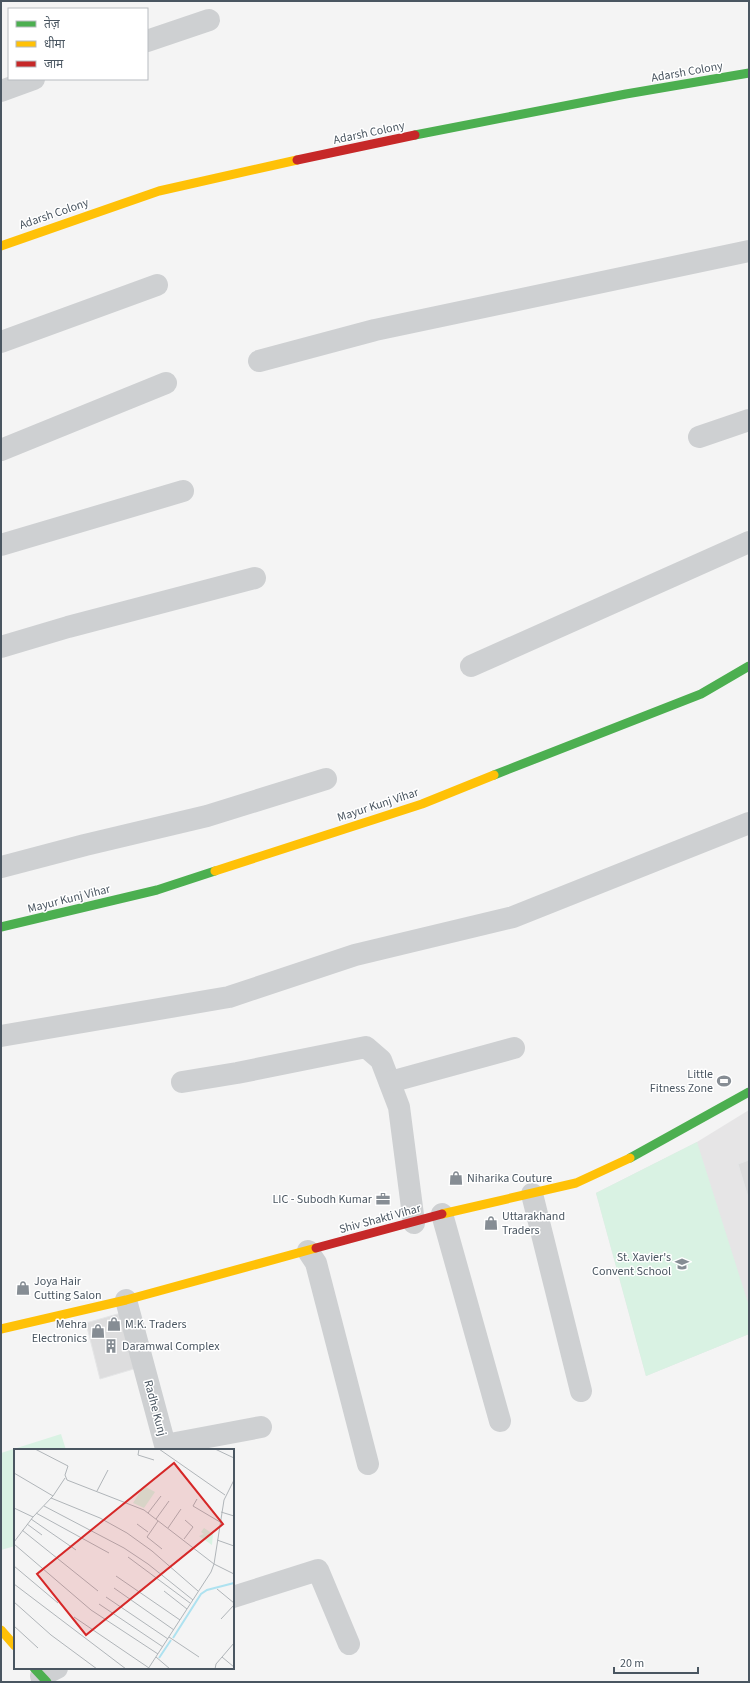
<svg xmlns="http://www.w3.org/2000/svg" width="750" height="1683" font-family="'Source Sans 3','Noto Sans Devanagari',sans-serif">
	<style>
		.education { fill: #e6e5e6 }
		.grass { fill: #d9f2e3 }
		.building { fill: #ddddde; stroke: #e5e6e7 }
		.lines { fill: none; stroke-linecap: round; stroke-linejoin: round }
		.street { stroke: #ced0d2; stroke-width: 22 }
		.fast { stroke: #4caf50; stroke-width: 9 }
		.slow { stroke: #ffc107; stroke-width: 9 }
		.jam { stroke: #c62828; stroke-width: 9 }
		.labels { text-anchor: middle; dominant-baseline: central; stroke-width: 3; stroke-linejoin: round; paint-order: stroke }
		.street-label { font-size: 12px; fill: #4a5661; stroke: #fff }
		.poi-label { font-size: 12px; fill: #4a5661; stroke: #fff; text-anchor: start }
		.inset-river { fill: none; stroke: #aee2f0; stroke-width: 2 }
		.inset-road { fill: none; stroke: #b0b5b9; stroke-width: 1 }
		.view { fill: #d62828; fill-opacity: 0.15; stroke: #d62828; stroke-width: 2 }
		.inset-edge { fill: none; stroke: #4a5661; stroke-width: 2 }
	</style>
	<rect width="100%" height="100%" fill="#f4f4f4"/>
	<path class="education" d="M749 1110V1334L646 1376 596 1193 697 1142Z"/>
	<g class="grass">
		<path d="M697 1142 749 1306V1334L646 1376 596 1193Z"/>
		<path d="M61 1434 66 1450H15V1546L1 1550V1453Z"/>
	</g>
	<g class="building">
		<path d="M749 1160V1200L738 1164Z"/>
		<path d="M121 1313 137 1368 100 1379 86 1323Z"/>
	</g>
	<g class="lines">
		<g class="street">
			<path d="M147 41 209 20"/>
			<path d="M1 91 34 79"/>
			<path d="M1 342 157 285"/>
			<path d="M259 361 375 330 749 251"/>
			<path d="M699 437 749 420"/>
			<path d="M1 450 166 383"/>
			<path d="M1 545 183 491"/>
			<path d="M1 647 68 627 255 578"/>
			<path d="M471 666 749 542"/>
			<path d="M1 867 85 845 207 816 326 779"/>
			<path d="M1 1036 229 997 355 955 513 917 749 823"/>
			<path d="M182 1082 237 1073 366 1047 381 1060 399 1107 414 1223"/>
			<path d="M390 1082 514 1048"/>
			<path d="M532 1194 581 1391"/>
			<path d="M442 1214 500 1421"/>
			<path d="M308 1251 316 1263 368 1464"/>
			<path d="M126 1300 165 1445 261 1427"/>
			<path d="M233 1597 318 1570 349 1644"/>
			<path d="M41 1676 57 1668"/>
		</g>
		<g class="fast">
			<path d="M415 135 626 94 749 73"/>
			<path d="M494 775 701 694 749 666"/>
			<path d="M1 927 157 890 215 871"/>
			<path d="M630 1158 749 1092"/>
			<path d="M34 1668 47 1682"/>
		</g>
		<g class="slow">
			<path d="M1 246 159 191 297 160"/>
			<path d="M215 871 422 804 494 775"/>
			<path d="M442 1214 576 1183 630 1158"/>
			<path d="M1 1329 126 1300 316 1248"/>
			<path d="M1 1630 15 1646"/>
		</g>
		<g class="jam">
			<path d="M297 160 415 135"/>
			<path d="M316 1248 442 1214"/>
		</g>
	</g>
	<defs>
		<symbol id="stadium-bare" viewBox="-9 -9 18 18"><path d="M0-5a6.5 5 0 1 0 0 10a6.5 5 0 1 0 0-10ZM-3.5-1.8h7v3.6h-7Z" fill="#868d94" stroke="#fff" stroke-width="2.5" paint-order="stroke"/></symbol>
		<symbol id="shop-bare" viewBox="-9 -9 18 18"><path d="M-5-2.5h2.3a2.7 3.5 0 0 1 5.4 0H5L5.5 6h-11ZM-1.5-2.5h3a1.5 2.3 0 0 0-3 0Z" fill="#868d94" stroke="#fff" stroke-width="2.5" paint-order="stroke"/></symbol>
		<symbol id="office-bare" viewBox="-9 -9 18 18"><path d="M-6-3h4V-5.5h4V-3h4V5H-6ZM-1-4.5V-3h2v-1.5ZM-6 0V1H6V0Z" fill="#868d94" stroke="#fff" stroke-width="2.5" paint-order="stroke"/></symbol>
		<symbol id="school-bare" viewBox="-9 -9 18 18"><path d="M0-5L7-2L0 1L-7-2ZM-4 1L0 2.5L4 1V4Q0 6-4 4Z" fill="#868d94" stroke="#fff" stroke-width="2.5" paint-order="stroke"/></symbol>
		<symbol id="building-bare" viewBox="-9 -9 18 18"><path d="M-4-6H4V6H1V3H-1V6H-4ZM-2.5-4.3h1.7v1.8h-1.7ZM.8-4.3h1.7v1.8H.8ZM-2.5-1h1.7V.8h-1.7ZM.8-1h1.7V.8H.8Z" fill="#868d94" stroke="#fff" stroke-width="2.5" paint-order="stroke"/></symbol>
	</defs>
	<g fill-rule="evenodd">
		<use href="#stadium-bare" x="714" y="1071" width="20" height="20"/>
		<use href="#shop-bare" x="446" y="1168" width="20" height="20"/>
		<use href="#office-bare" x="373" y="1189" width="20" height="20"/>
		<use href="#shop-bare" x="481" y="1213" width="20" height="20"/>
		<use href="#school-bare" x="672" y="1254" width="20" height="20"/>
		<use href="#shop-bare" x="13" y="1278" width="20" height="20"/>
		<use href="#shop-bare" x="104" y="1314" width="20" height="20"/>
		<use href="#shop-bare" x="88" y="1321" width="20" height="20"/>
		<use href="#building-bare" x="101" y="1336" width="20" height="20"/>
	</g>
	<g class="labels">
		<g class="street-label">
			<text transform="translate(687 72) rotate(-10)">Adarsh Colony</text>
			<text transform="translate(369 133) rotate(-12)">Adarsh Colony</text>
			<text transform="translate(54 214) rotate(-19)">Adarsh Colony</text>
			<text transform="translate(378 805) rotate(-18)">Mayur Kunj Vihar</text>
			<text transform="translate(69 899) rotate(-14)">Mayur Kunj Vihar</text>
			<text transform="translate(380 1219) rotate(-15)">Shiv Shakti Vihar</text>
			<text transform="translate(155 1408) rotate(75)">Radhe Kunj</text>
		</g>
		<g class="poi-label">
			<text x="713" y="1074" text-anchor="end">Little<tspan x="713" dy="14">Fitness Zone</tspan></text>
			<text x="467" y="1178">Niharika Couture</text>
			<text x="372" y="1199" text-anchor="end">LIC - Subodh Kumar</text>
			<text x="502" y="1216">Uttarakhand<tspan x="502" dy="14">Traders</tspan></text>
			<text x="671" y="1257" text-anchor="end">St. Xavier's<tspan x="671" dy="14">Convent School</tspan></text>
			<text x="34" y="1281">Joya Hair<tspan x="34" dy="14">Cutting Salon</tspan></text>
			<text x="87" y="1324" text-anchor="end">Mehra<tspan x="87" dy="14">Electronics</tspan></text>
			<text x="125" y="1324">M.K. Traders</text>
			<text x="122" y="1346">Daramwal Complex</text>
		</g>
	</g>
	<g transform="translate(14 1449)">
		<rect width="220" height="220" fill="#f4f4f4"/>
		<path d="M130 37 141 43 130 59 119 54ZM190 79 199 85 198 96 185 87 190 85 187 83Z" fill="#d9f2e3"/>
		<path class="inset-river" d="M159 189 187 145 193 141 220 134M145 209 157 191"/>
		<path class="inset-road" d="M21 0 54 17 51 26 53 31 130 61 200 115M125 0 124 6 140 11M145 0 211 46M201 0 220 9M0 24 39 47M83 42 94 21M37 49 86 69 113 84 138 102 184 142M183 50 179 57 206 73M30 57 110 99 134 115 179 151M0 59 19 68M207 63 220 67M22 64 95 104M134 64 147 47M17 70 62 101M142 70 155 52M144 72 133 88 148 100M13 75 28 86M123 75 134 83M154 79 167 60M8 81 84 142M170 90 179 78 171 71M203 91 220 97M0 93 19 68 39 47 51 29M0 95 77 161 144 205M114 108 176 154M200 115 220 125M0 117 44 154M102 127 166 171M0 135 112 220M100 139 160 181M203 140 220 154M150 142 173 160M92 148 154 190M0 153 37 186 83 220M85 155 149 198M60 168 135 219M207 170 220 156M0 177 24 199M155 188 185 208M142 208 156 220M208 208 220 218M134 220 197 123 200 115 210 51 220 31M201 220 202 215 220 194"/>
		<path class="view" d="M160 14 209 75 72 186 23 125Z"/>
		<rect width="220" height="220" class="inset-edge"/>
	</g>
	<rect width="750" height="1683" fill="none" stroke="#4a5661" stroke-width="4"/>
	<rect x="8" y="8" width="140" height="72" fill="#ffffff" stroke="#b7bbc0"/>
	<rect x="16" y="21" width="20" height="6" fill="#4caf50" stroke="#b7bbc0"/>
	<text x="44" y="28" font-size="12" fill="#4a5661">तेज़</text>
	<rect x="16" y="41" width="20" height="6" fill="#ffc107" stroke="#b7bbc0"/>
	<text x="44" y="48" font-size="12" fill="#4a5661">धीमा</text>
	<rect x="16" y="61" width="20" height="6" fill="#c62828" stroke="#b7bbc0"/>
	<text x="44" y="68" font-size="12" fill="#4a5661">जाम</text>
	<path d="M614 1667v6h84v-6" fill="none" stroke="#4a5661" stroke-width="2"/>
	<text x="620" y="1667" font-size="12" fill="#4a5661" stroke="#ffffff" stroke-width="3" paint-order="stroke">20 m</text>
</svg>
